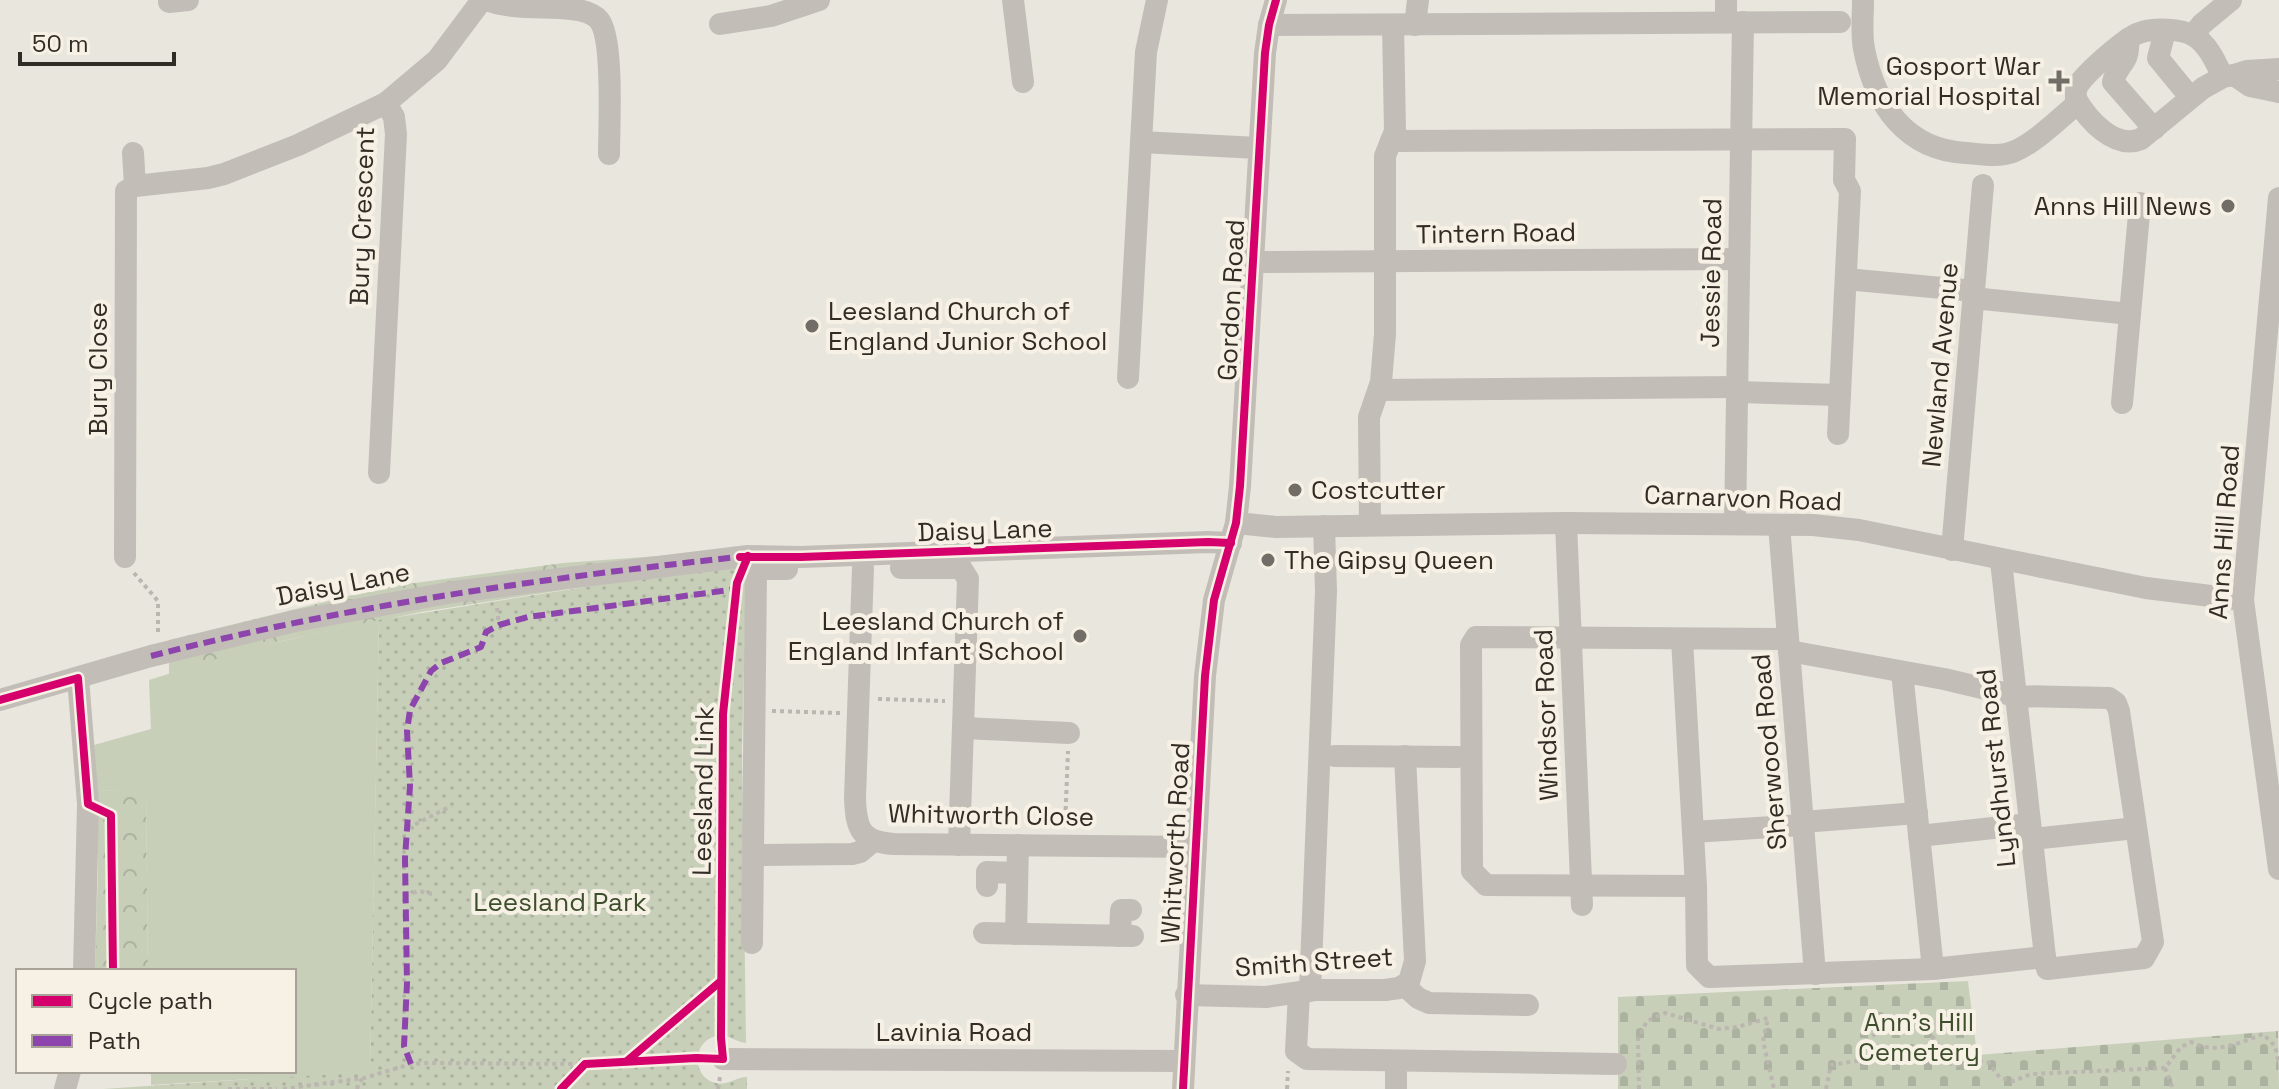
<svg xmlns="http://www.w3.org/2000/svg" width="2279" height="1089" font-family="'Space Grotesk',sans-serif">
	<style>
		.forest { fill: url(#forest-crowns) }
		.cemetery { fill: url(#cemetery-stones) }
		.park { fill: url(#park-dots) }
		.garden { fill: #c7cfb9 }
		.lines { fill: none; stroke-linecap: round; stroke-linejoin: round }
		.path { stroke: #bbb6b0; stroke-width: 4; stroke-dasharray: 4 4; stroke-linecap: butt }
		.minor { stroke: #c2beb7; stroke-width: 22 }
		.quiet { stroke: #8e44ad; stroke-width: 6; stroke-dasharray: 12 6; stroke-linecap: butt }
		.cycleway-casing { stroke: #f7f1e5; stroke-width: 13 }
		.cycleway { stroke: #d6006c; stroke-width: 8 }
		.poi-dot { fill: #726d66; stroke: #f7f1e5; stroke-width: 3 }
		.labels { text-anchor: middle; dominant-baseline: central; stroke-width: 8; stroke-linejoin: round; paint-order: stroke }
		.poi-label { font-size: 26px; fill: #322c26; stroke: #f7f1e5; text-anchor: end }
		.street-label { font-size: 26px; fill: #322c26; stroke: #f7f1e5 }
		.park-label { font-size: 26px; fill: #3d4e2c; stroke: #f7f1e5 }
	</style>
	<defs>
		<pattern id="forest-crowns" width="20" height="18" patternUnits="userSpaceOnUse" patternTransform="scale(2)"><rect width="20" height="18" fill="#c7cfb9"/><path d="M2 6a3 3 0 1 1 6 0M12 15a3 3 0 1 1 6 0" fill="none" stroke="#abb29f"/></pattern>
		<pattern id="cemetery-stones" width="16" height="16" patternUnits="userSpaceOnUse" patternTransform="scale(2)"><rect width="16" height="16" fill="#c7cfb9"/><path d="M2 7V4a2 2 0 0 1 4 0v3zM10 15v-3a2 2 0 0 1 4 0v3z" fill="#abb29f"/></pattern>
		<pattern id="park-dots" width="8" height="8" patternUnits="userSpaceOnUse" patternTransform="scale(2)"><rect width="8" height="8" fill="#c7cfb9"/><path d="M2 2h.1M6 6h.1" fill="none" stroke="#abb29f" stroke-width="1.8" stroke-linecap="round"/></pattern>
	</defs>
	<rect width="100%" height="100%" fill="#e9e6de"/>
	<g class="forest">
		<path d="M739 550 660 575 421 612 277 642 169 674V640L385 587 563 563Z"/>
		<path d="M96 790 146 791 148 971 95 969 98 869Z"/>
	</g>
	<path class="cemetery" d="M1968 981 1977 1055 2278 1031 2279 1089H1618V997Z"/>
	<path class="park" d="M740 567 746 581 742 751 746 1043C735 1042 728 1033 716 1036 691 1042 692 1078 716 1083 728 1086 736 1077 747 1077V1089H103L370 1071 379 620 660 575Z"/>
	<path class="garden" d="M379 620 370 1072 151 1085V1071H294V971H148L146 792 96 790 94 745 151 729 149 680 255 647Z"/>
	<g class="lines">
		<g class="path">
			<path d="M134 573 158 601V636"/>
			<path d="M497 608 499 625"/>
			<path d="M878 699 945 701"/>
			<path d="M772 711 840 713"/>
			<path d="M1065 826 1068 751"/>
			<path d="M408 828 451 806"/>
			<path d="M405 895 419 891 432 894"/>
			<path d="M2165 1068 2173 1089"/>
			<path d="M228 1089H277"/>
			<path d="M283 1089 364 1078 411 1064 427 1063 585 1064"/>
			<path d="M357 1089 359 1082 364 1078"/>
			<path d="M718 1089 720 1077"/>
			<path d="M1287 1089 1288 1071"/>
			<path d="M1639 1089 1638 1039 1647 1021 1665 1013 1719 1029 1737 1027 1768 1018 1763 1041 1774 1089"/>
			<path d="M1826 1089 1831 1065 1857 1061C1862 1053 1867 1040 1875 1034 1892 1024 1923 1021 1935 1040 1943 1052 1940 1056 1953 1066L1975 1060 1989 1063 2000 1078 2014 1081 2031 1074 2165 1068 2181 1047 2191 1042C2216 1055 2239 1043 2263 1034L2275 1046 2279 1064"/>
		</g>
		<g class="minor">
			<path d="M486 0C513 10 542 6 571 9 581 10 592 12 599 20 614 38 609 127 609 154"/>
			<path d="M1013 0 1023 82"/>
			<path d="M1726 0V22"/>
			<path d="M1863 0C1863 16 1861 34 1864 49 1875 105 1906 150 1966 153 1981 154 2000 158 2015 151 2036 142 2060 118 2078 103"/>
			<path d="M169 2 188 0"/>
			<path d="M720 24 771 16 819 0"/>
			<path d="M1269 25 1840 22"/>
			<path d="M1415 25 1418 0"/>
			<path d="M2165 31 2158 58 2190 97"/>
			<path d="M2193 35 2202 24 2231 0"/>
			<path d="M2128 39C2130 66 2118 61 2113 82L2154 129"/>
			<path d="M2279 69 2247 71 2234 75 2250 86 2279 92"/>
			<path d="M2223 77C2216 63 2208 44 2194 36 2181 28 2153 28 2139 33 2125 38 2084 74 2077 87 2075 91 2076 93 2076 99 2088 120 2115 150 2141 139L2203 88 2223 77 2234 75"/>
			<path d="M1391 141 1845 139 1844 180 1850 191 1838 434"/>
			<path d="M1141 142 1258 148"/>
			<path d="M133 153 135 186"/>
			<path d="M2279 198 2243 600 2279 869"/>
			<path d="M1253 262 1739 259"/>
			<path d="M1846 279 1974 291"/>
			<path d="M1973 298 2130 314"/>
			<path d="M1128 378 1146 52 1157 0"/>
			<path d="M1379 390 1737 387"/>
			<path d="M1737 392 1840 395"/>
			<path d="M2122 403 2140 203"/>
			<path d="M379 473 396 134 394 117 386 103 437 60 482 0"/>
			<path d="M1236 523 1276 527 1566 523 1813 525 1859 530 2146 588 2243 600"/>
			<path d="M1566 523 1582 905"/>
			<path d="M1735 524 1743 22"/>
			<path d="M1370 525 1369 417 1381 382 1385 334V156L1395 131 1393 25"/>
			<path d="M1779 525 1815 974"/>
			<path d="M1952 550 1983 185"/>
			<path d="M125 557 126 191 135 186 208 178 224 174 298 145 386 103"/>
			<path d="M863 568 855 798C856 829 861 842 894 844L1196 847"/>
			<path d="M901 568H961L968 579 959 845"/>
			<path d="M1682 639 1696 886 1697 965 1709 977 1933 969 2045 957"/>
			<path d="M1789 651 1944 679 2016 696 2109 698 2116 703 2119 711 2153 942 2144 958 2047 969 2045 957 2001 561"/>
			<path d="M1902 672 1933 969"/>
			<path d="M78 678 88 804 84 971"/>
			<path d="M0 700 151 656 295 621 453 592 748 556 801 557 1208 542 1231 543"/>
			<path d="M963 728 1069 733"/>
			<path d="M1335 756 1458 757"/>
			<path d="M1803 822 1917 813"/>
			<path d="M1693 832 1803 825"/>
			<path d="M1919 836 2030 824"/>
			<path d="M2032 839 2136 828"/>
			<path d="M754 855 852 854 860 852 873 841"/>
			<path d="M987 886V872L1017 873"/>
			<path d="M1696 886 1486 885 1472 871 1471 645 1476 637 1788 639"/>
			<path d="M984 933 1133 936"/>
			<path d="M1016 934 1018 845"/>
			<path d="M1120 936 1121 910H1131"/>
			<path d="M752 943 756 573 760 569H787"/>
			<path d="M1405 986 1418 998 1429 1003 1528 1005"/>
			<path d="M1310 991 1326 591 1324 526"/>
			<path d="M1299 993 1296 1051 1307 1059 1616 1064"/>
			<path d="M1186 995 1266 997 1314 990H1385L1399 988 1409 982 1415 961 1405 756"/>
			<path d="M723 1059 1184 1061"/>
			<path d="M65 1089 70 1071"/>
			<path d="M1183 1089 1205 676 1214 600 1236 523 1240 486 1265 53 1269 25 1276 0"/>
			<path d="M1396 1089V1061"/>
		</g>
		<g class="quiet">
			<path d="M151 656C350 605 544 578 747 556"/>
			<path d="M411 1064 404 1046 407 983 405 858 410 786 407 731 410 710 431 671 441 663 481 647 486 632 499 625 528 617 737 589"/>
		</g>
		<defs>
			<g id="cycleway">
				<path d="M740 557H801L1208 542 1231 543"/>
				<path d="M0 700 78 678 88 804 111 815 113 971"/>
				<path d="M627 1061 721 981"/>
				<path d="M561 1089 585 1064 696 1058 723 1059 721 1038 723 714 737 583 748 556"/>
				<path d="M1183 1089 1205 676 1214 600 1236 523 1240 486 1265 53 1269 25 1276 0"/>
			</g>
		</defs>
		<use href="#cycleway" class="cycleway-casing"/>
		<use href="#cycleway" class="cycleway"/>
	</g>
	<g class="poi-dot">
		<path d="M2055 69h8v8h8v8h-8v8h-8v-8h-8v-8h8z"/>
		<circle cx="2228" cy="206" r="8"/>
		<circle cx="812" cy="326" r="8"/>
		<circle cx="1295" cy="490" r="8"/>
		<circle cx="1268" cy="560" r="8"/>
		<circle cx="1080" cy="636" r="8"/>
	</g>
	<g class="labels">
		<g class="poi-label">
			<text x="2041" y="66">Gosport War<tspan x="2041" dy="30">Memorial Hospital</tspan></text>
			<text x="2212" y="206">Anns Hill News</text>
			<text x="828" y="311" text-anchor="start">Leesland Church of<tspan x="828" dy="30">England Junior School</tspan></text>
			<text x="1311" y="490" text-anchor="start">Costcutter</text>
			<text x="1284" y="560" text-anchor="start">The Gipsy Queen</text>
			<text x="1064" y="621">Leesland Church of<tspan x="1064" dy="30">England Infant School</tspan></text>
		</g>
		<g class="street-label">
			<text transform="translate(362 216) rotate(-88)">Bury Crescent</text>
			<text transform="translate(1496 233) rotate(-1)">Tintern Road</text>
			<text transform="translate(1711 273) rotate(-89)">Jessie Road</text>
			<text transform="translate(1231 300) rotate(-87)">Gordon Road</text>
			<text transform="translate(1940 365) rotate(-85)">Newland Avenue</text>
			<text transform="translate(98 369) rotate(-90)">Bury Close</text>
			<text transform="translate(1743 498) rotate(2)">Carnarvon Road</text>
			<text transform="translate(985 530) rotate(-2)">Daisy Lane</text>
			<text transform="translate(2224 532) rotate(-86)">Anns Hill Road</text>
			<text transform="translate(343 584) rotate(-11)">Daisy Lane</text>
			<text transform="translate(1546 715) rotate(-92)">Windsor Road</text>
			<text transform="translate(1769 752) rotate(-95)">Sherwood Road</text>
			<text transform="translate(1996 768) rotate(-96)">Lyndhurst Road</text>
			<text transform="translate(703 791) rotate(-89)">Leesland Link</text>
			<text transform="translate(991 815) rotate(1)">Whitworth Close</text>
			<text transform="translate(1175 843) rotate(-87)">Whitworth Road</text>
			<text transform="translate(1314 962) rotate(-4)">Smith Street</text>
			<text x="954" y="1032">Lavinia Road</text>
		</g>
		<g class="park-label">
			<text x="560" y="902">Leesland Park</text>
			<text x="1919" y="1022">Ann's Hill<tspan x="1919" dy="30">Cemetery</tspan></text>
		</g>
	</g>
	<rect x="16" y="969" width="280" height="104" fill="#f7f1e5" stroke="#a8a299" stroke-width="2"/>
	<rect x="32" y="995" width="40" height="12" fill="#d6006c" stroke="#a8a299" stroke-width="2"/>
	<text x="88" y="1009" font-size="24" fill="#322c26">Cycle path</text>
	<rect x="32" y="1035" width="40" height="12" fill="#8e44ad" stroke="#a8a299" stroke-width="2"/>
	<text x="88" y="1049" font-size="24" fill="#322c26">Path</text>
	<path d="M20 52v12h154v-12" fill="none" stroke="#322c26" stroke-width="4"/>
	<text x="32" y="52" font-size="24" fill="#322c26" stroke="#f7f1e5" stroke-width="6" paint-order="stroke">50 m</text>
</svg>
